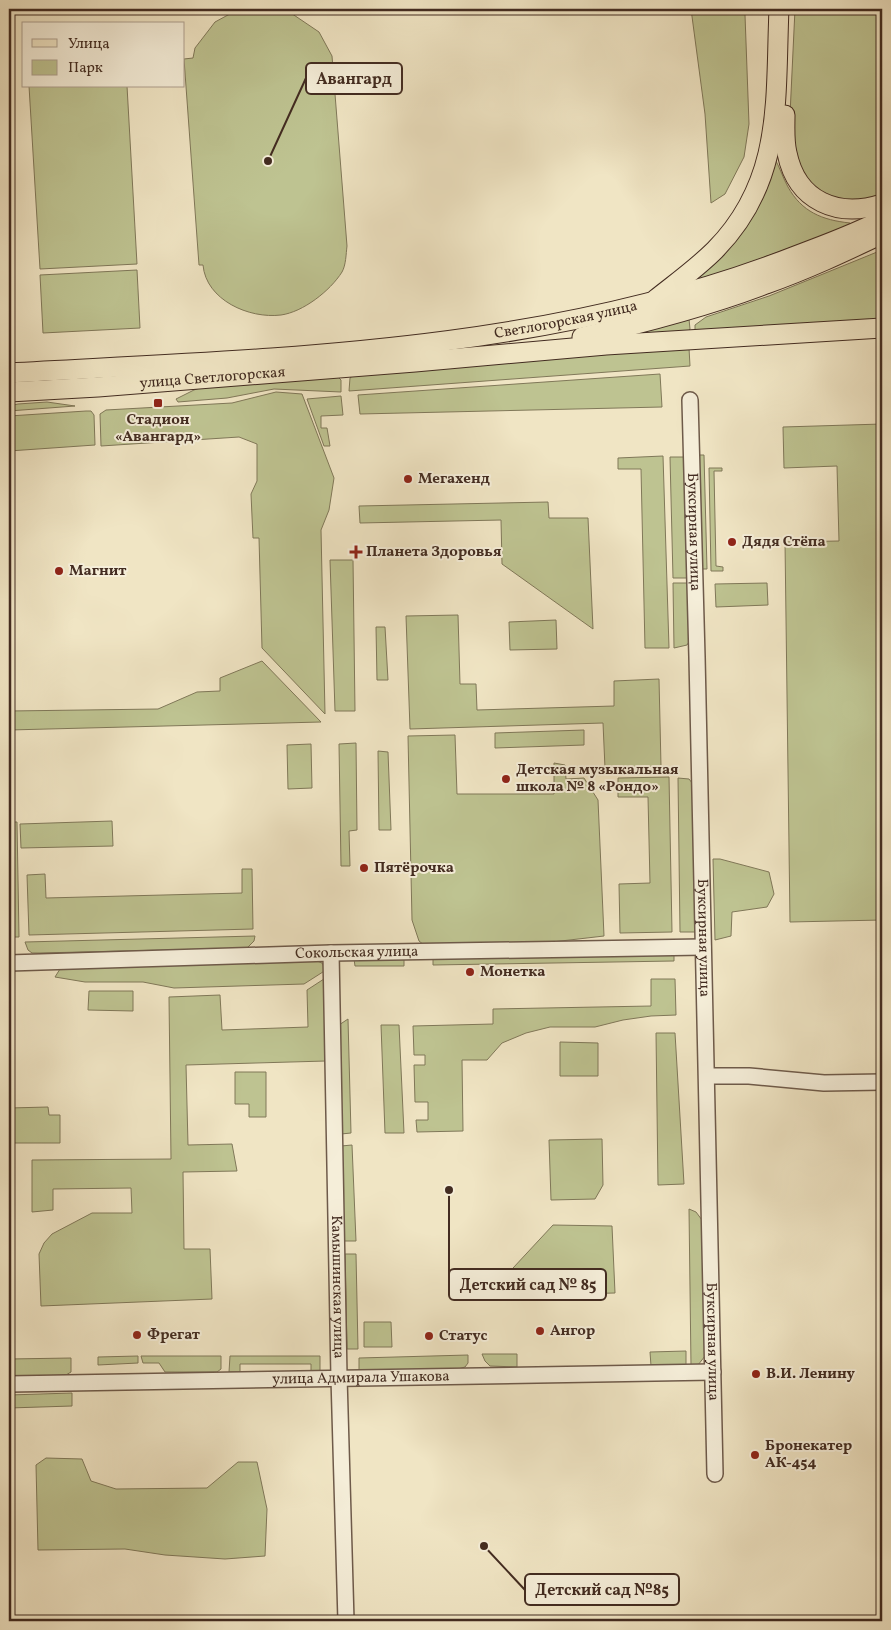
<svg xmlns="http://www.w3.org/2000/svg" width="891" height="1630" font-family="Vollkorn,serif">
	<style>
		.green { fill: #bec391; stroke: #807859 }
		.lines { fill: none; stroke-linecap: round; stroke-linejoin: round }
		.minor-casing { stroke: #6e5a4a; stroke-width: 18 }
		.major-casing { stroke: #432c21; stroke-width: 21 }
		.minor { stroke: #f5eed9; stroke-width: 15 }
		.major { stroke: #f0e5c4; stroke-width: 19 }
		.poi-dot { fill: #8f2418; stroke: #f5eed9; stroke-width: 2 }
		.labels { text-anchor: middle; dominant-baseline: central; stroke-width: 4; stroke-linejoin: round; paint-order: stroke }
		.street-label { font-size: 15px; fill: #432c21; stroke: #f5eed9 }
		.poi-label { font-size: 15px; font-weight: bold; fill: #432c21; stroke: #f5eed9; text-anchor: start }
		.leader { fill: none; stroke: #432c21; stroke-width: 2 }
		.callout-dot { fill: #432c21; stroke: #f5eed9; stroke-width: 2 }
		.callout { fill: #f5eed9; stroke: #432c21; stroke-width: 2 }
		.callout-label { font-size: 16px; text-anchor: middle; font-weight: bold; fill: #432c21 }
	</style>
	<rect width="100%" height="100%" fill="#f0e5c4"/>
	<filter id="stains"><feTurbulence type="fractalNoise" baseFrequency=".004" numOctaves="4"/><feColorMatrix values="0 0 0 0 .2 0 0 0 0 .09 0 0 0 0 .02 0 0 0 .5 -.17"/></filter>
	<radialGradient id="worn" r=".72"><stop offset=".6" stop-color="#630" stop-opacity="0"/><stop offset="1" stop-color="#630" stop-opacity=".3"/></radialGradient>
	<g class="green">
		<path d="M239 9H285L319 32 332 56 347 246C346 254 346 265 342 272 330 291 303 312 281 315 249 319 206 300 203 265H199L184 59 193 58 195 48 215 22Z"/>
		<path d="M691 9H744L745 15 749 124 744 157 725 194 711 203 705 114Z"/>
		<path d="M795 9H882V200L846 207 808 188 789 136Z"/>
		<path d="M29 86H127L137 264 40 269Z"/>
		<path d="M775 159C780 168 783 178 788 187 802 212 822 220 850 223L851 225 695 283 692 277Z"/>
		<path d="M882 250V320L695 331V325L706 317 769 296Z"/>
		<path d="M137 270 140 328 43 333 40 275Z"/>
		<path d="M689 319 690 329 688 332 622 336Z"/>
		<path d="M689 348 690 366 349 391 350 378 355 374Z"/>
		<path d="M660 374 662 407 360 414 358 395Z"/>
		<path d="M338 377 341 380V392L274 389 227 398 178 402 176 399 194 390 205 386Z"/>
		<path d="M276 392 302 394 334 478 329 510 321 530 325 714 262 648 259 538H253L251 494 257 481V444L239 437 101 446 100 414 106 410 232 403Z"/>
		<path d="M341 396 343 415 321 416V428H327L330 446H324L307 399Z"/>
		<path d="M47 402 75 406 9 411V406L18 404Z"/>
		<path d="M86 411H91L94 415 95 445 9 451V416Z"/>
		<path d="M882 424V920L790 922 785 542 839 541 837 466 784 468 783 427Z"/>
		<path d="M699 455H704L707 569H701Z"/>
		<path d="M663 456 669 648H645L641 469H618V458Z"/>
		<path d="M670 457H685L688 578H673Z"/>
		<path d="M709 468H722V471H714L716 566 723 567V571H711Z"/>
		<path d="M548 502 549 518H588L593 629 502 564 501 520 360 523 359 506Z"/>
		<path d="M330 560H353L355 711H335Z"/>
		<path d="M673 583H688L690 640 687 645 674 648Z"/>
		<path d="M767 583 768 605 716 607 715 584Z"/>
		<path d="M458 615 460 684H476L477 710 614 706V681L659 679 661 766 605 768 603 723 410 729 406 616Z"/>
		<path d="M556 620 557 649 510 650 509 622Z"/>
		<path d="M376 627H385L388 680H377Z"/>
		<path d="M262 661 321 722 9 730V711L158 709 197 692 220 691V678Z"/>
		<path d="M584 730V745L495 748V733Z"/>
		<path d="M455 735 457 794H554V763L565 765 566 779 584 778 598 800 604 936 535 944 424 945 419 941 412 920 408 736Z"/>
		<path d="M356 743 357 830 349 831 350 866H341L339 744Z"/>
		<path d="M311 744 312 788 288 789 287 745Z"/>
		<path d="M378 751 388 752 391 830H379Z"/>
		<path d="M669 777 672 932 620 933 619 884 650 883 648 797H618V778Z"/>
		<path d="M678 778 689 779 693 784 697 932H680Z"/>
		<path d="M112 821 113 846 21 848 20 824Z"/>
		<path d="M9 822H17L19 937H9Z"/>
		<path d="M713 859H720L769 872 774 894 767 907 732 912 731 936 715 940Z"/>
		<path d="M242 869H252L253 929 29 935 27 875 45 874 46 898 242 893Z"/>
		<path d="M255 936 254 941 247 948 40 953H32L28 950 25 942Z"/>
		<path d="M674 955V961L433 965V959Z"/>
		<path d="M354 959H404V966H355Z"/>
		<path d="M317 961 322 963 326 970 304 984 174 988 143 982H85L55 977 60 969Z"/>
		<path d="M327 977 326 1061 186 1065 188 1145 232 1144 237 1171 183 1172 184 1249H210L212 1299 41 1306 39 1254 44 1243 52 1234 92 1213H132L131 1188 53 1189V1210L32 1212V1160L171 1159 169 997 220 995 222 1030 308 1027 307 990Z"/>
		<path d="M651 979H675L676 1015 651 1016 623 1020 595 1027H550L526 1033 502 1043 487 1060H462L463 1131 417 1132 416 1120H428V1102H415L414 1065H425V1055H414L413 1026 493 1024V1009L651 1006Z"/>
		<path d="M89 991H133V1011L88 1010Z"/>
		<path d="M348 1019 351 1133 341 1134 339 1025Z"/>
		<path d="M381 1025H399L404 1133H385Z"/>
		<path d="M656 1033H675L684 1184 658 1185Z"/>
		<path d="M560 1042 598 1043V1076H560Z"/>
		<path d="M235 1072H266V1117H249V1104H235Z"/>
		<path d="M48 1107 49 1115H60V1143H9V1108Z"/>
		<path d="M602 1139 603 1185 595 1199 551 1200 549 1140Z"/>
		<path d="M352 1145 356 1241H344L341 1146Z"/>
		<path d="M689 1209 696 1212 702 1220 705 1356 698 1365 691 1366Z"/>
		<path d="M553 1225 612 1226 615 1293 487 1296Z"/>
		<path d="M345 1254H356L358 1349H347Z"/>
		<path d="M364 1322H391L392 1347H364Z"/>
		<path d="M686 1351V1365L651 1366 650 1352Z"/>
		<path d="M482 1354H517V1367L490 1366 485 1361Z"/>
		<path d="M468 1355V1363L465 1367 458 1369 359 1370V1358Z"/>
		<path d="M138 1356V1363L98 1365V1357Z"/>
		<path d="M141 1356H221V1369L217 1372H165L159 1363H143Z"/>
		<path d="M230 1356H320V1371H311V1364H240V1372H229Z"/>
		<path d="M71 1358V1372L66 1375 9 1377V1359Z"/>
		<path d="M72 1393V1406L9 1408V1395Z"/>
		<path d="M46 1458 82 1459 91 1481 116 1489 207 1488 238 1462H257L267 1509 265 1556 225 1559 165 1555 125 1549 38 1550 36 1465Z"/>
	</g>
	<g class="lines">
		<defs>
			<g id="minor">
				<path id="s1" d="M690 400 697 657 715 1474"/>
				<path id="s2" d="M331 953 339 1377 346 1621"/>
				<path id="s3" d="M9 963 331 953 703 947"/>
				<path d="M707 1076H749L824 1083 882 1082"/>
				<path id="s4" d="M9 1384 713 1372"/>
			</g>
			<g id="major">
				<path d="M785 115C785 128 784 141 787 153 797 202 838 218 882 204"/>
				<path d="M656 299C676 283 697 268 715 250 784 180 775 99 779 9"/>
				<path d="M582 337C644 323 706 307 766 284 806 270 844 252 882 234"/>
				<path id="s5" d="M9 373C274 358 544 354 795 256 825 245 854 234 882 220"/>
				<path id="s6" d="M9 392 98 387 415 362 606 345 882 328"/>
			</g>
		</defs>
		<use href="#minor" class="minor-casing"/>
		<use href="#major" class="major-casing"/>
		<use href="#minor" class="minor"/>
		<use href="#major" class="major"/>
	</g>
	<g class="poi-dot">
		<rect x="153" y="398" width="10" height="10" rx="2.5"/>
		<circle cx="408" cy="479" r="5"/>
		<circle cx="732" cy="542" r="5"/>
		<path d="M353.5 544.5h5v5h5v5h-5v5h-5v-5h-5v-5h5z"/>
		<circle cx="59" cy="571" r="5"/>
		<circle cx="506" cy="779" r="5"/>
		<circle cx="364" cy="868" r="5"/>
		<circle cx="470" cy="972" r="5"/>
		<circle cx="540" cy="1331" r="5"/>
		<circle cx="137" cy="1335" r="5"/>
		<circle cx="429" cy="1336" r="5"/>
		<circle cx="756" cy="1374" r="5"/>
		<circle cx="755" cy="1455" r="5"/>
	</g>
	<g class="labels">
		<g class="street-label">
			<text stroke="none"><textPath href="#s5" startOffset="560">Светлогорская улица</textPath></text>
			<text stroke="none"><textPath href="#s6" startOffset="204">улица Светлогорская</textPath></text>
			<text stroke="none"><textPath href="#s1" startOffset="132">Буксирная улица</textPath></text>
			<text stroke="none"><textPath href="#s1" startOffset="538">Буксирная улица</textPath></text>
			<text stroke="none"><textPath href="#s3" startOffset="348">Сокольская улица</textPath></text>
			<text stroke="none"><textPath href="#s2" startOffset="334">Камышинская улица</textPath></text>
			<text stroke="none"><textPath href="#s1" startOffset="942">Буксирная улица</textPath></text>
			<text stroke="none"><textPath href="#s4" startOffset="352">улица Адмирала Ушакова</textPath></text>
		</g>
		<g class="poi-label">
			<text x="158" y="420" text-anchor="middle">Стадион<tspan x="158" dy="17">«Авангард»</tspan></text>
			<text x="418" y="479">Мегахенд</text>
			<text x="742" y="542">Дядя Стёпа</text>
			<text x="366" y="552">Планета Здоровья</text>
			<text x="69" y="571">Магнит</text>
			<text x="516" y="770">Детская музыкальная<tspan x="516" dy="17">школа № 8 «Рондо»</tspan></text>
			<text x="374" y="868">Пятёрочка</text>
			<text x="480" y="972">Монетка</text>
			<text x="550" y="1331">Ангор</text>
			<text x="147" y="1335">Фрегат</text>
			<text x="439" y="1336">Статус</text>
			<text x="766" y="1374">В.И. Ленину</text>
			<text x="765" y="1446">Бронекатер<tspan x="765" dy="17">АК-454</tspan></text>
		</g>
	</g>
	<path class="leader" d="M268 161L306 78M449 1190L449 1284M484 1546L525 1590"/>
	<g class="callout-dot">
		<circle cx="268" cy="161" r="5"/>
		<circle cx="449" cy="1190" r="5"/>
		<circle cx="484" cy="1546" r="5"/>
	</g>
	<g class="callout">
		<rect x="306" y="63" width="96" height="31" rx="5"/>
		<rect x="449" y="1269" width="157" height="31" rx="5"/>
		<rect x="525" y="1574" width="154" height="31" rx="5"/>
	</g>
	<g class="callout-label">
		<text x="354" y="84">Авангард</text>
		<text x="528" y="1290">Детский сад № 85</text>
		<text x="602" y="1595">Детский сад №85</text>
	</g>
	<rect width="891" height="1630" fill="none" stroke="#f0e5c4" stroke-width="30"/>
	<rect x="10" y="10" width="871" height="1610" fill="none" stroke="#432c21" stroke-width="2.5"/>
	<rect x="15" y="15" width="861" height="1600" fill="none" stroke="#432c21"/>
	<rect x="22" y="22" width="162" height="65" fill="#f5eed9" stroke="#aea08f"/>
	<rect x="32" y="39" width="25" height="8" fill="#f0e5c4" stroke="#aea08f"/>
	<text x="68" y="48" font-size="15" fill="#432c21">Улица</text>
	<rect x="32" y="60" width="25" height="15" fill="#bec391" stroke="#aea08f"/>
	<text x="68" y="72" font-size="15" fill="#432c21">Парк</text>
	<rect width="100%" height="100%" filter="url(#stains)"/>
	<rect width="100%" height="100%" fill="url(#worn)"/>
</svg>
